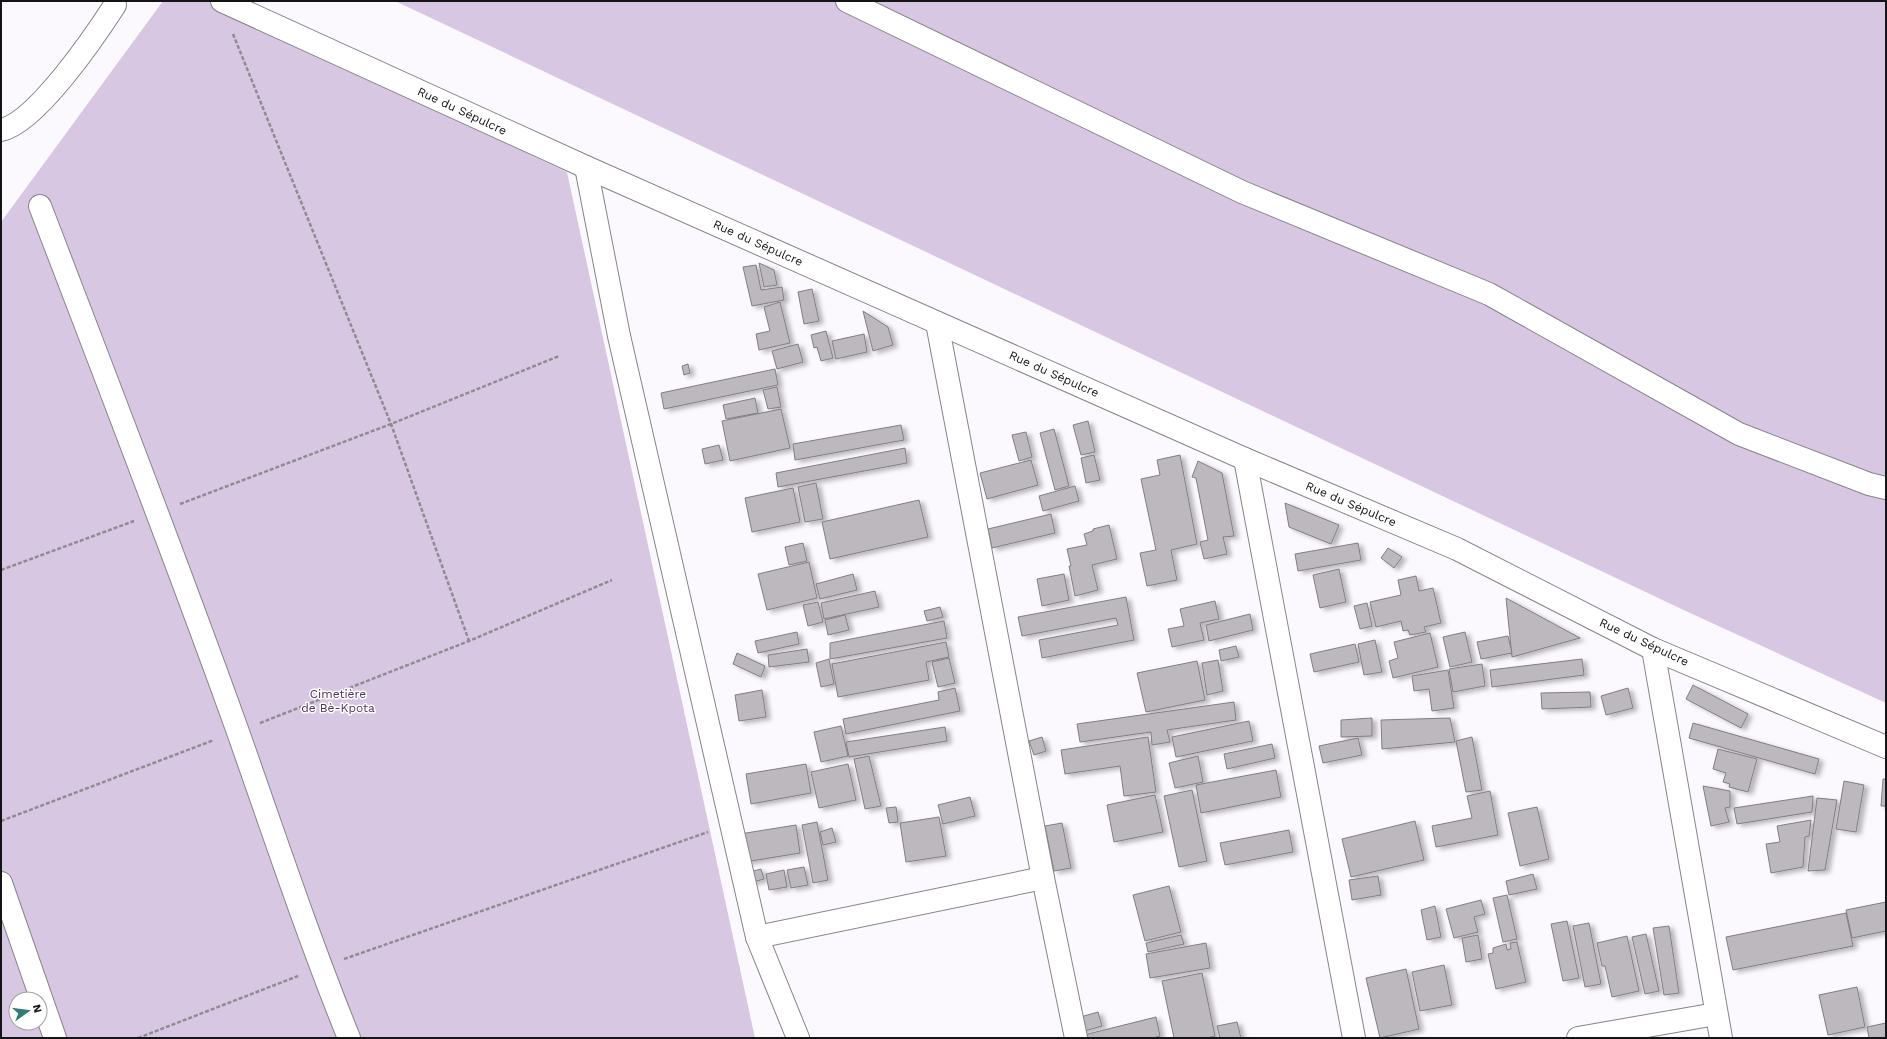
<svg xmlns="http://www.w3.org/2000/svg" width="1887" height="1039" font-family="'Work Sans',sans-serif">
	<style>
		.green { fill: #d8c7e3; fill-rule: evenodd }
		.building { fill: #bcb8be; stroke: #817e83; filter: url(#shadow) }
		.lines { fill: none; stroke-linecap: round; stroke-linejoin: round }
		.minor-casing { stroke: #878489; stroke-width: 24 }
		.path { stroke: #8e8c90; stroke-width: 2.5; stroke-dasharray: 4 2; stroke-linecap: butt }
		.minor { stroke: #fff; stroke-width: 22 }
		.labels { text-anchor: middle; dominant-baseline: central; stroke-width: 3; stroke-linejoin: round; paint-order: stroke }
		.street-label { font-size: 12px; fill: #141315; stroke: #fff }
		.park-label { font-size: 12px; fill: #4d325d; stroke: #fff }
	</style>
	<defs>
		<filter id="shadow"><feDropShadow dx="4.5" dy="2.5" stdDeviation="2" flood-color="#0004"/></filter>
	</defs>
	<rect width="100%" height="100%" fill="#fcf9fe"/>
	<g class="green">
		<path d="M163 1H207L567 172 755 1038H1V222ZM16 999H40V1023H16Z"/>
		<path d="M395 1H1886V703L1690 613Z"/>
	</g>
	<g class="building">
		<path d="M759 263 774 270 777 285 764 287Z"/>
		<path d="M756 265 761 290 782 287 784 300 752 306 743 267Z"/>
		<path d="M812 289 819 321 804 324 798 292Z"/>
		<path d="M780 302 790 343 759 350 756 334 770 331 764 307Z"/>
		<path d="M863 311 888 327 893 345 873 351Z"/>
		<path d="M826 331 833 358 821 361 817 347 814 348 811 335Z"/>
		<path d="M864 334 867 352 836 359 832 341Z"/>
		<path d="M798 344 803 362 777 369 772 351Z"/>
		<path d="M688 364 690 373 684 375 682 366Z"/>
		<path d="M775 369 778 385 664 409 661 393Z"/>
		<path d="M777 387 781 407 768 409 763 390Z"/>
		<path d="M755 398 758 413 726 419 723 405Z"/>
		<path d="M781 409 790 448 730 461 722 421Z"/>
		<path d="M1088 421 1095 452 1081 455 1073 425Z"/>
		<path d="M901 425 904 440 795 460 793 444Z"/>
		<path d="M1054 429 1069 486 1055 490 1040 433Z"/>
		<path d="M1026 432 1032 457 1019 461 1012 435Z"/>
		<path d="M719 445 723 460 705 464 702 449Z"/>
		<path d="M905 448 907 463 778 487 776 473Z"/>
		<path d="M1094 455 1100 480 1086 483 1081 458Z"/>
		<path d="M1180 455 1197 544 1171 550 1177 580 1147 586 1140 553 1156 550 1141 479 1160 475 1157 460Z"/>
		<path d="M1031 460 1038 485 987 499 980 473Z"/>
		<path d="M1198 461 1222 473 1234 536 1223 537 1227 554 1204 559 1200 542 1208 540 1196 478 1192 477Z"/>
		<path d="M816 483 823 519 805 522 798 487Z"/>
		<path d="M1075 486 1079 501 1043 511 1039 496Z"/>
		<path d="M793 488 800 522 752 532 745 498Z"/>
		<path d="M919 500 928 537 830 559 822 522Z"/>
		<path d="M1285 503 1339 525 1331 544 1289 527Z"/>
		<path d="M1051 514 1055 533 992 548 988 529Z"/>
		<path d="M1109 525 1117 559 1092 565 1098 590 1075 596 1069 566H1071L1067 549 1087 545 1084 534 1093 531V529Z"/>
		<path d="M803 543 807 561 789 565 785 547Z"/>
		<path d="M1358 543 1361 560 1298 571 1295 554Z"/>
		<path d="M1388 548 1402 557 1394 568 1381 558Z"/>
		<path d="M809 562 817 598 767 610 758 574Z"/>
		<path d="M1339 569 1346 602 1320 608 1313 575Z"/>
		<path d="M853 574 857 590 820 599 816 584Z"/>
		<path d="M1064 574 1069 600 1042 606 1037 579Z"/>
		<path d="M1416 576 1419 591 1433 588 1441 623 1424 627 1426 632 1410 635 1408 630 1403 631 1401 621 1376 627 1370 602 1401 595 1398 580Z"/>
		<path d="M875 591 879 607 824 619 821 603Z"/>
		<path d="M1126 597 1134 640 1042 658 1039 640 1118 625 1116 618 1022 636 1018 617Z"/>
		<path d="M1506 598 1580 638 1512 657Z"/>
		<path d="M1215 601 1219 619 1200 623 1204 640 1172 647 1168 629 1184 626 1180 609Z"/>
		<path d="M818 602 823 622 808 626 803 605Z"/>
		<path d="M1367 603 1372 626 1360 629 1354 606Z"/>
		<path d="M940 607 943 617 927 621 924 611Z"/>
		<path d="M1250 614 1253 630 1209 641 1206 625Z"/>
		<path d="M845 615 849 630 828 635 825 620Z"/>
		<path d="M944 621 947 638 830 659V643Z"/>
		<path d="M797 632 799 644 758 653 755 641Z"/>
		<path d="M1465 632 1472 662 1450 667 1443 637Z"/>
		<path d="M1430 633 1438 667 1393 678 1389 661 1398 658 1394 642Z"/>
		<path d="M1508 636 1512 653 1481 659 1477 642Z"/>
		<path d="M1375 640 1382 672 1364 675 1358 644Z"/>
		<path d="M946 642 949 657 926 662 929 680 838 697 832 664Z"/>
		<path d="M1355 644 1359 662 1314 672 1310 654Z"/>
		<path d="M1236 646 1239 657 1221 661 1219 650Z"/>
		<path d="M807 649 809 662 769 667 768 655Z"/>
		<path d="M737 653 765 666 761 677 733 664Z"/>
		<path d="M949 658 955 683 938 687 932 662Z"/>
		<path d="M829 659 834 684 821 687 816 663Z"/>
		<path d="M1582 659 1584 675 1492 687 1490 670Z"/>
		<path d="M1218 660 1223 691 1207 695 1202 663Z"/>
		<path d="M1197 661 1205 700 1146 712 1137 673Z"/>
		<path d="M1482 664 1485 686 1453 692 1449 669Z"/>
		<path d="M1448 670 1454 708 1432 711 1429 689 1414 691 1412 676Z"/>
		<path d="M1693 685 1748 714 1741 728 1686 699Z"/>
		<path d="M955 688 960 711 846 734 843 719 939 700 938 692Z"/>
		<path d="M1628 688 1633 708 1606 715 1601 696Z"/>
		<path d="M762 690 766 717 739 721 735 695Z"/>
		<path d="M1590 692 1591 707 1542 709 1541 693Z"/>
		<path d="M1234 702 1236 720 1167 730 1170 742 1152 745 1151 732 1080 742 1077 724Z"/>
		<path d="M1372 718V736L1341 737V720Z"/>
		<path d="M1450 718 1455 742 1382 749 1381 720Z"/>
		<path d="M1249 721 1253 741 1176 757 1172 737Z"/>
		<path d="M1693 723 1819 759 1815 774 1689 738Z"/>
		<path d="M841 726 848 756 821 762 814 732Z"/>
		<path d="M945 727 947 741 849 757 846 742Z"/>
		<path d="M1042 737 1046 751 1034 755 1029 741Z"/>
		<path d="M1148 737 1156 792 1124 796 1120 766 1065 774 1061 750Z"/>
		<path d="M1472 737 1482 790 1466 792 1456 741Z"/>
		<path d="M1358 738 1362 755 1323 763 1319 746Z"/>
		<path d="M1272 744 1275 758 1227 769 1224 754Z"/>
		<path d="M1718 749 1757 759 1748 792 1729 787 1730 784 1723 782 1726 773 1713 769Z"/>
		<path d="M869 756 881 806 865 809 854 759Z"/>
		<path d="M1198 756 1203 782 1175 788 1169 763Z"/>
		<path d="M806 764 811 793 751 804 746 774Z"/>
		<path d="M848 764 856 800 819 808 811 772Z"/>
		<path d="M1276 770 1281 797 1201 813 1196 785Z"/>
		<path d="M1883 779H1886V806H1881Z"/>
		<path d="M1844 781 1864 785 1856 832 1836 829Z"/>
		<path d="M1703 786 1730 791V807L1725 808 1729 822 1711 826Z"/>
		<path d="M1192 790 1207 861 1179 867 1164 796Z"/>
		<path d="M1490 791 1498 835 1436 847 1432 826 1472 818 1467 796Z"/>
		<path d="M1155 795 1163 832 1114 842 1107 805Z"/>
		<path d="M1813 796 1812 812 1737 824 1734 808Z"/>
		<path d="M970 797 975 816 943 824 938 805Z"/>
		<path d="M1817 798 1837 800 1825 870 1808 871Z"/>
		<path d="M896 807 898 822 889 823 886 808Z"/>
		<path d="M1537 807 1549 859 1520 866 1508 813Z"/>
		<path d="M939 817 946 856 906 862 900 823Z"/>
		<path d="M1811 820 1809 836 1805 837 1803 867 1771 873 1766 844 1780 842 1777 826Z"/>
		<path d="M1415 821 1424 860 1351 877 1342 839Z"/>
		<path d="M817 822 828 880 813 883 802 825Z"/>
		<path d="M1062 823 1071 868 1054 871 1045 826Z"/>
		<path d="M796 825 800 853 745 862 740 834Z"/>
		<path d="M832 828 836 842 823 845 820 832Z"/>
		<path d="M1289 830 1293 852 1225 865 1220 843Z"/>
		<path d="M804 867 808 885 791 888 787 870Z"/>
		<path d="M761 869 764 879 749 883 746 873Z"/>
		<path d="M784 870 787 887 769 890 766 874Z"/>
		<path d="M1533 874 1537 889 1509 895 1506 881Z"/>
		<path d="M1378 876 1381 895 1352 900 1349 880Z"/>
		<path d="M1169 886 1181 932 1145 941 1133 895Z"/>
		<path d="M1507 895 1517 939 1503 942 1493 898Z"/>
		<path d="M1481 900 1485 914 1474 917 1478 932 1454 938 1446 909Z"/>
		<path d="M1886 902V931L1852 938 1846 910Z"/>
		<path d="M1435 906 1441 937 1427 940 1421 910Z"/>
		<path d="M1846 913 1853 946 1733 970 1726 937Z"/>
		<path d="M1567 921 1579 978 1563 981 1551 924Z"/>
		<path d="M1589 923 1601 984 1585 987 1573 926Z"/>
		<path d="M1669 926 1679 993 1664 995 1653 928Z"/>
		<path d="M1646 934 1659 991 1645 994 1632 937Z"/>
		<path d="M1181 935 1184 944 1148 952 1146 943Z"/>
		<path d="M1478 935 1482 959 1466 962 1462 938Z"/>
		<path d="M1627 936 1639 991 1612 997 1605 966H1602L1597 943Z"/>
		<path d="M1517 942 1526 982 1496 989 1488 954 1493 953V948L1506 944 1507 950 1511 949 1510 943Z"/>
		<path d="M1206 943 1210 968 1150 978 1146 954Z"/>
		<path d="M1444 965 1452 1005 1420 1011 1412 972Z"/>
		<path d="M1406 969 1419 1029 1380 1038 1366 978Z"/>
		<path d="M1202 973 1215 1036 1207 1038H1174L1162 981Z"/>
		<path d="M1857 987 1865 1027 1828 1035 1819 995Z"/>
		<path d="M1098 1012 1102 1026 1081 1032 1077 1018Z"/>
		<path d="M1156 1017 1160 1036 1153 1038H1080V1036Z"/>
		<path d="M1237 1022 1241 1038H1220L1217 1026Z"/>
		<path d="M1886 1023V1038H1869L1867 1027Z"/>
	</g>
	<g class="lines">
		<defs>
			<g id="minor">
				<path d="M222 1 586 167 1245 459 1457 549 1653 649 1886 747"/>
				<path d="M847 1 1242 192 1489 294 1739 434 1869 484 1886 488"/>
				<path d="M1 130C36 123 95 36 115 5"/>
				<path d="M586 167 619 336 757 937 798 1038"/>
				<path d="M40 206C107 381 175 556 238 732 274 834 308 937 349 1038"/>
				<path d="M937 323 1043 878 1076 1038"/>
				<path d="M1245 459 1354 1038"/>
				<path d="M1653 649 1721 1038"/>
				<path d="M1 883 55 1038"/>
				<path d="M757 937 1043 878"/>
				<path d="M1578 1038 1716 1014"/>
			</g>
		</defs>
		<use href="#minor" class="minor-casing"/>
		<g class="path">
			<path d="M233 34 391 424 469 641"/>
			<path d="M180 504 391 424 559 356"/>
			<path d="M1 570 134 521"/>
			<path d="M260 723 469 641 612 580"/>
			<path d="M1 821 214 740"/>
			<path d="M344 959 708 832"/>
			<path d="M138 1038 298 976"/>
		</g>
		<use href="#minor" class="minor"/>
	</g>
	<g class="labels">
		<g class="street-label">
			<text transform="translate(462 111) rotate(25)">Rue du Sépulcre</text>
			<text transform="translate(758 243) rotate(24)">Rue du Sépulcre</text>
			<text transform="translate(1054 374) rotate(24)">Rue du Sépulcre</text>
			<text transform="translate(1351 504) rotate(23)">Rue du Sépulcre</text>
			<text transform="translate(1644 642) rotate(25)">Rue du Sépulcre</text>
		</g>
		<g class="park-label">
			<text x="338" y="694">Cimetière<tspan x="338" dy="14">de Bè-Kpota</tspan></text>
		</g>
	</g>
	<rect width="1887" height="1039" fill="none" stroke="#141315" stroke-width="4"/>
	<g transform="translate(28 1011) rotate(76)"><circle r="19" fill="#ffffff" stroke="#a1a1a1"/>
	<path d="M0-3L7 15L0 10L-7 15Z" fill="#337b75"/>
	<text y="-6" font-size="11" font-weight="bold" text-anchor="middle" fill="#141315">N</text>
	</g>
</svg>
